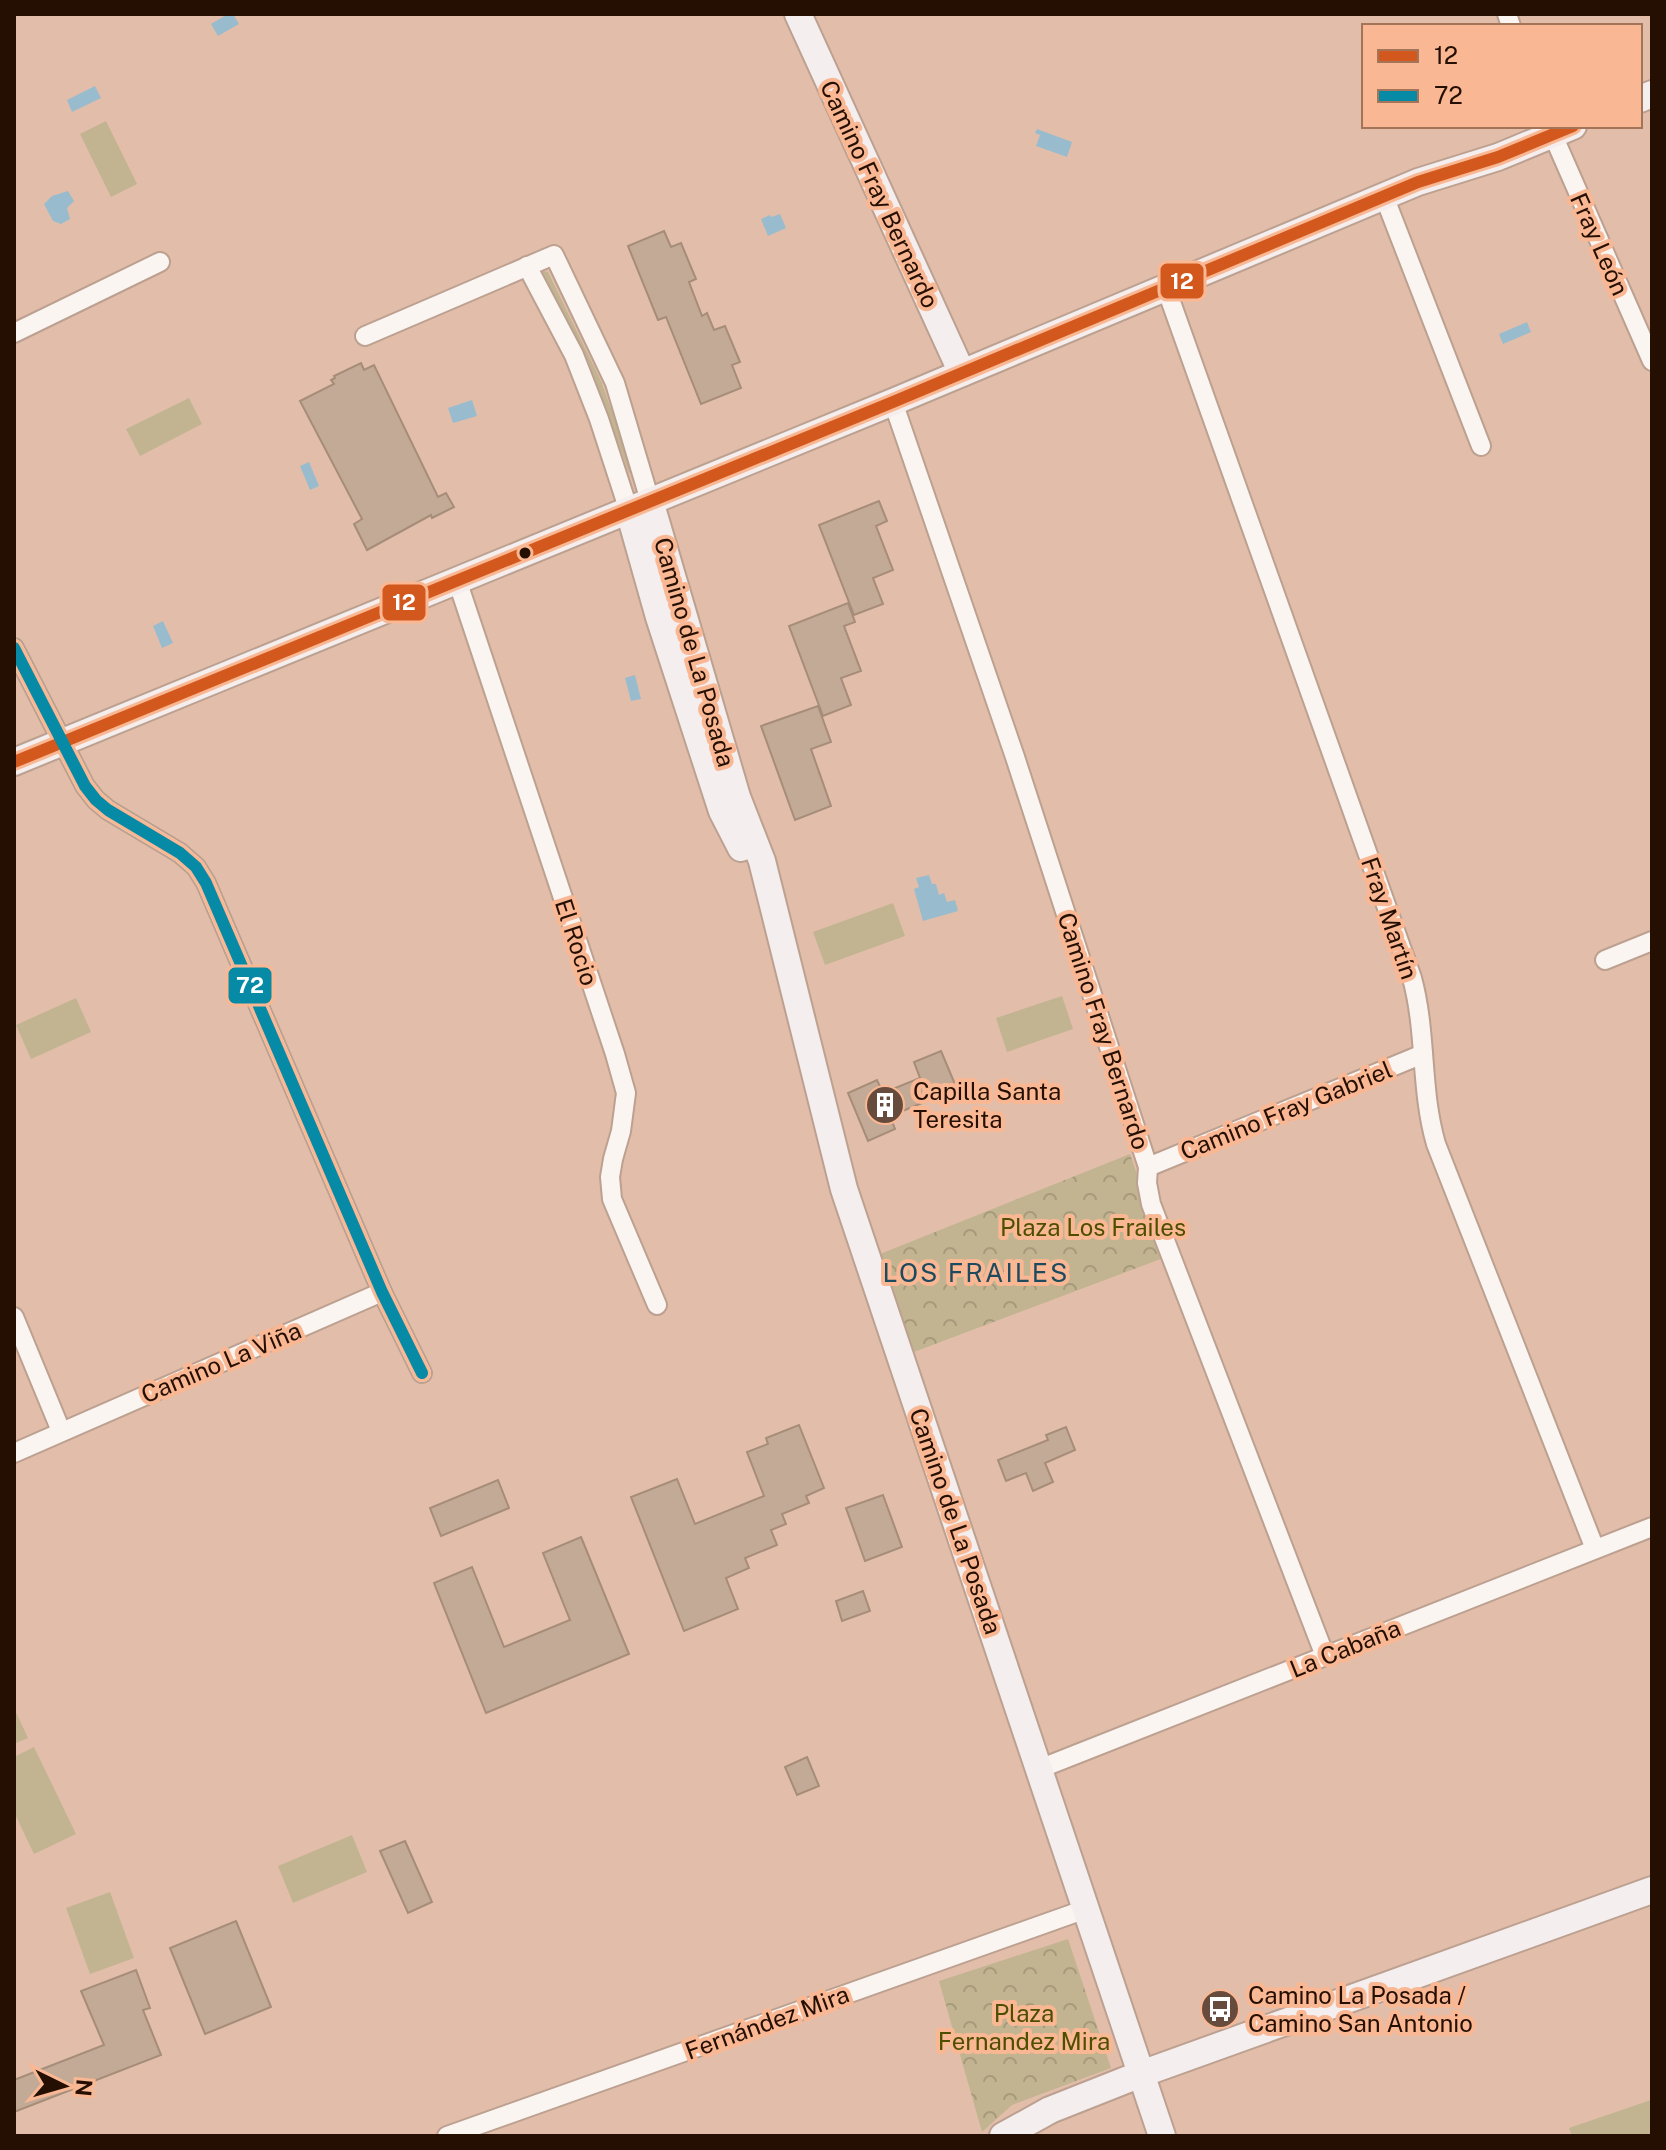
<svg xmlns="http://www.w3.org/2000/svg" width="1666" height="2150" font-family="'Public Sans',sans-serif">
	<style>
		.grass { fill: #c2b491 }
		.park { fill: url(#park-crowns) }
		.water { fill: #98bccd }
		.building { fill: #c3aa96; stroke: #a68d79; stroke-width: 2 }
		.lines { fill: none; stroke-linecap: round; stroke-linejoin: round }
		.street-casing { stroke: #bca090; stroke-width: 22 }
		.secondary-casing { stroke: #bca090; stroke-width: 30 }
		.street { stroke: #fbf5f2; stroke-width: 18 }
		.secondary { stroke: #f4eeee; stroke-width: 26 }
		.bus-1-casing { stroke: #f9b893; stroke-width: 18 }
		.bus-2-casing { stroke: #f9b893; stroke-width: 18 }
		.bus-1 { stroke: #d3581d; stroke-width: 12 }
		.bus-2 { stroke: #078aa5; stroke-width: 12 }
		.bus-dot { fill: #250e02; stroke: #f9b893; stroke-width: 3 }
		.labels { text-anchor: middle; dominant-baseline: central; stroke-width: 8; stroke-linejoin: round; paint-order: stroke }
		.street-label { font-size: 24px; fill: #250e02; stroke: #f9b893 }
		.poi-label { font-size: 24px; fill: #250e02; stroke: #f9b893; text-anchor: start }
		.park-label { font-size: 24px; fill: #4d4e00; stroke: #f9b893 }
		.neighbourhood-label { font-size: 26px; letter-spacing: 2px; fill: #1d4a5e; stroke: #f9b893 }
		.line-badge { stroke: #f9b893; stroke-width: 3 }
		.badge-label { font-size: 22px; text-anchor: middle; font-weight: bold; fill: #fff }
	</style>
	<defs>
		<pattern id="park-crowns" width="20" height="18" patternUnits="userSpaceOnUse" patternTransform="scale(2)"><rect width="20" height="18" fill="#c2b491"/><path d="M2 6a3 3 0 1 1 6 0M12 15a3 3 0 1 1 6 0" fill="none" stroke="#a79a7b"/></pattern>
	</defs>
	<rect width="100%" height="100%" fill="#e2beaa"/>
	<g class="grass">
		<path d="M106 121 137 184 111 197 80 134Z"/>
		<path d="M543 271 548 272 601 381 634 473H629L609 417 587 366 543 275Z"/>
		<path d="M189 398 202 424 140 456 126 429Z"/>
		<path d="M893 903 905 936 825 965 813 932Z"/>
		<path d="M1062 996 1073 1029 1007 1052 996 1018Z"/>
		<path d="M76 998 91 1032 31 1059 16 1025Z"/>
		<path d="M14 1708 28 1738 14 1744Z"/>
		<path d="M34 1747 76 1834 34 1854 14 1812V1757Z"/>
		<path d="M352 1835 367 1872 293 1903 278 1866Z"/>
		<path d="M110 1892 134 1958 90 1974 66 1908Z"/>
		<path d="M1651 2100 1652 2136H1572L1569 2128Z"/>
	</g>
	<g class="park">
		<path d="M1130 1154 1166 1257 914 1352 880 1254Z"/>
		<path d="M1068 1939 1111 2068 1012 2105 982 2132 939 1981Z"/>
	</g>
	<g class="water">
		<path d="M228 14H233L239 24 218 36 211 24Z"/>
		<path d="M95 86 101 98 72 112 67 100Z"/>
		<path d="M1037 129 1072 142 1067 157 1036 146 1040 135 1035 133Z"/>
		<path d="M68 191 74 201 67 208 70 219 61 224 53 221 44 204 52 196Z"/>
		<path d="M780 214 786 228 768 236 761 219 770 215 772 217Z"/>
		<path d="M1527 322 1531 332 1503 344 1499 334Z"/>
		<path d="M472 400 477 416 453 423 448 408Z"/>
		<path d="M309 462 319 486 310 490 300 466Z"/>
		<path d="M163 621 173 643 162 648 153 626Z"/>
		<path d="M635 675 641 699 631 701 625 678Z"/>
		<path d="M929 875 932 884H936L939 895 944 893 947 902 955 900 958 911 923 921 914 889 919 887 916 878Z"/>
	</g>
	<g class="building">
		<path d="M664 231 671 247 681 243 696 279 689 282 702 316 707 313 714 330 725 326 740 362 732 365 741 388 701 404 666 317 658 320 628 246Z"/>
		<path d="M361 363 364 370 374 365 438 497 446 493 454 507 432 518 431 515 367 550 354 524 362 519 300 401 334 384 331 380 335 378 334 376Z"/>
		<path d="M879 501 887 521 876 526 893 570 873 578 883 604 854 615 819 525Z"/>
		<path d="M848 603 855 622 844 626 861 671 841 678 851 705 823 716 789 626Z"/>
		<path d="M818 706 831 742 811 749 831 806 795 820 761 726Z"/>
		<path d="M941 1051 957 1089 890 1116 895 1129 868 1141 848 1093 877 1080 883 1093 920 1078 914 1062Z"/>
		<path d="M799 1425 824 1488 806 1496 809 1503 782 1514 786 1524 771 1530 777 1545 745 1558 749 1568 726 1578 738 1609 684 1631 631 1497 677 1479 695 1524 764 1496 747 1452 768 1444 766 1438Z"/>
		<path d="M1066 1427 1075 1450 1045 1463 1053 1482 1033 1491 1026 1473 1006 1481 998 1460 1048 1440 1046 1435Z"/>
		<path d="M498 1480 509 1508 441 1536 430 1508Z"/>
		<path d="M883 1495 902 1547 865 1561 846 1508Z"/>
		<path d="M581 1537 629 1654 486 1713 434 1583 472 1567 504 1647 570 1620 543 1553Z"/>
		<path d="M863 1591 870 1611 842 1621 836 1601Z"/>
		<path d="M807 1757 819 1786 797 1795 785 1767Z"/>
		<path d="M405 1841 432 1902 408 1913 380 1851Z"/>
		<path d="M236 1921 271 2007 205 2034 170 1948Z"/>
		<path d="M136 1970 150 2008 143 2010 161 2055 14 2112V2080L104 2045 81 1991Z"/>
	</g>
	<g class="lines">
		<defs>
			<g id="street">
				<path d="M1507 14 1511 26"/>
				<path d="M1549 126 1652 361"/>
				<path d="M1384 196 1481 446"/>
				<path d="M527 266 574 355 599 419 629 511"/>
				<path d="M1166 288 1412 978C1427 1033 1420 1089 1436 1144L1595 1549"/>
				<path d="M14 333 160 262"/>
				<path d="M365 336 554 255 615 383 650 501"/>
				<path d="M893 402 1015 757 1148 1167 1147 1183 1151 1204 1325 1656"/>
				<path d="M457 580 615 1054 626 1093 621 1131 613 1159 610 1177 612 1199 657 1305"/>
				<path d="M14 648 85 786 96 800 108 810 180 853 196 867 206 883 382 1292 422 1373"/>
				<path d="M1605 960 1652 941"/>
				<path d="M1148 1167 1423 1054"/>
				<path d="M14 1317 61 1431"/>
				<path d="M14 1453 382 1292"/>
				<path d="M1039 1769 1652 1527"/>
				<path d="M447 2136 1086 1909"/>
			</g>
			<g id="secondary">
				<path d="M798 14 962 373"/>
				<path d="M1640 99 1652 94"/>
				<path d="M650 501 737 797 762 861 844 1189 1162 2136"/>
				<path d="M629 511 659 617 722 811 741 848"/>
				<path d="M14 762 893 402 1418 182 1498 157 1573 126"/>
				<path d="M1003 2136 1050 2110 1141 2074 1652 1890"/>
			</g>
		</defs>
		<use href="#street" class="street-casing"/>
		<use href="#secondary" class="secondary-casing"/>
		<use href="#street" class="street"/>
		<use href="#secondary" class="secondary"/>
		<defs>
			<path id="bus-1" d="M14 762 893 402 1418 182 1498 157 1573 126"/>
			<path id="bus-2" d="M14 648 85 786 96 800 108 810 180 853 196 867 206 883 382 1292 422 1373"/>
		</defs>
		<use href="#bus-1" class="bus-1-casing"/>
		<use href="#bus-2" class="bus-2-casing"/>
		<use href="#bus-1" class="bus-1"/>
		<use href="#bus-2" class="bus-2"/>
	</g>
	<defs>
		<symbol id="building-disc" viewBox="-11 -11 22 22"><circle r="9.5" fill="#674c3d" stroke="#f9b893"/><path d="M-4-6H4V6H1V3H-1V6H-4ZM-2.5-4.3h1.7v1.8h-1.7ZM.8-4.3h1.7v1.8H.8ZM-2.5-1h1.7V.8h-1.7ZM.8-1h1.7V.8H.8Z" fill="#fff"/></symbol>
		<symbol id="bus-disc" viewBox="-11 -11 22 22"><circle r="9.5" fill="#674c3d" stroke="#f9b893"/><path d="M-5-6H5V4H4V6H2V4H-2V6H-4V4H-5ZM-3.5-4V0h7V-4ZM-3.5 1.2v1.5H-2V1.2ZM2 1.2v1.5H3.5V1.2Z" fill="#fff"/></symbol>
	</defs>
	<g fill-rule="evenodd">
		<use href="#building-disc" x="863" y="1083" width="44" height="44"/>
		<use href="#bus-disc" x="1198" y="1987" width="44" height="44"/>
	</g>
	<circle class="bus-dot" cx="525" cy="553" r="7"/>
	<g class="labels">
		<g class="street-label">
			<text transform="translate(880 194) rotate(65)">Camino Fray Bernardo</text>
			<text transform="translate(1600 244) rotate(66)">Fray León</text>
			<text transform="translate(695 652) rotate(74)">Camino de La Posada</text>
			<text transform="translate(1390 918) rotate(71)">Fray Martín</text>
			<text transform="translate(577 942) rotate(72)">El Rocio</text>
			<text transform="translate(1104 1031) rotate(72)">Camino Fray Bernardo</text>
			<text transform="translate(1286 1110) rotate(-22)">Camino Fray Gabriel</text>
			<text transform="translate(221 1362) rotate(-23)">Camino La Viña</text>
			<text transform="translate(956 1521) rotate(71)">Camino de La Posada</text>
			<text transform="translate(1345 1648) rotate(-22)">La Cabaña</text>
			<text transform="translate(767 2022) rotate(-20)">Fernández Mira</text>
		</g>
		<g class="poi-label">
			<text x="913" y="1091">Capilla Santa<tspan x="913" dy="28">Teresita</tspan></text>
			<text x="1248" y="1995">Camino La Posada /<tspan x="1248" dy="28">Camino San Antonio</tspan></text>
		</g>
		<g class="park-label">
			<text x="1093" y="1227">Plaza Los Frailes</text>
			<text x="1024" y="2013">Plaza<tspan x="1024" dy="28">Fernandez Mira</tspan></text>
		</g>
		<g class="neighbourhood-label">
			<text x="976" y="1272">LOS FRAILES</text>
		</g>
	</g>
	<g class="line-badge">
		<rect x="1159" y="262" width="46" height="38" rx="8" fill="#d3581d"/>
		<rect x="381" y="583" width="46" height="39" rx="8" fill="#d3581d"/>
		<rect x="227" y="966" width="46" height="39" rx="8" fill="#078aa5"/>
	</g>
	<g class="badge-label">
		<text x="1182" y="289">12</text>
		<text x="404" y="610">12</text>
		<text x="250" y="993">72</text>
	</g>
	<rect width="1666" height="2150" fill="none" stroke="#250e02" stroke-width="32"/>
	<rect x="1362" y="24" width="280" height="104" fill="#f9b893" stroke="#a47459" stroke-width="2"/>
	<rect x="1378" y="50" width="40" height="12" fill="#d3581d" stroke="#a47459" stroke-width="2"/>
	<text x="1434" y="64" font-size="24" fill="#250e02">12</text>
	<rect x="1378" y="90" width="40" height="12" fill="#078aa5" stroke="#a47459" stroke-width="2"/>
	<text x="1434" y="104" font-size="24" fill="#250e02">72</text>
	<g transform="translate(64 2086) rotate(95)" stroke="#f9b893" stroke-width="6" paint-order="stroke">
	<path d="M0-6L14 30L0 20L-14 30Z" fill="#250e02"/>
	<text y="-12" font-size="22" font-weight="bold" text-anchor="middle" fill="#250e02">N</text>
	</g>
</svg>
